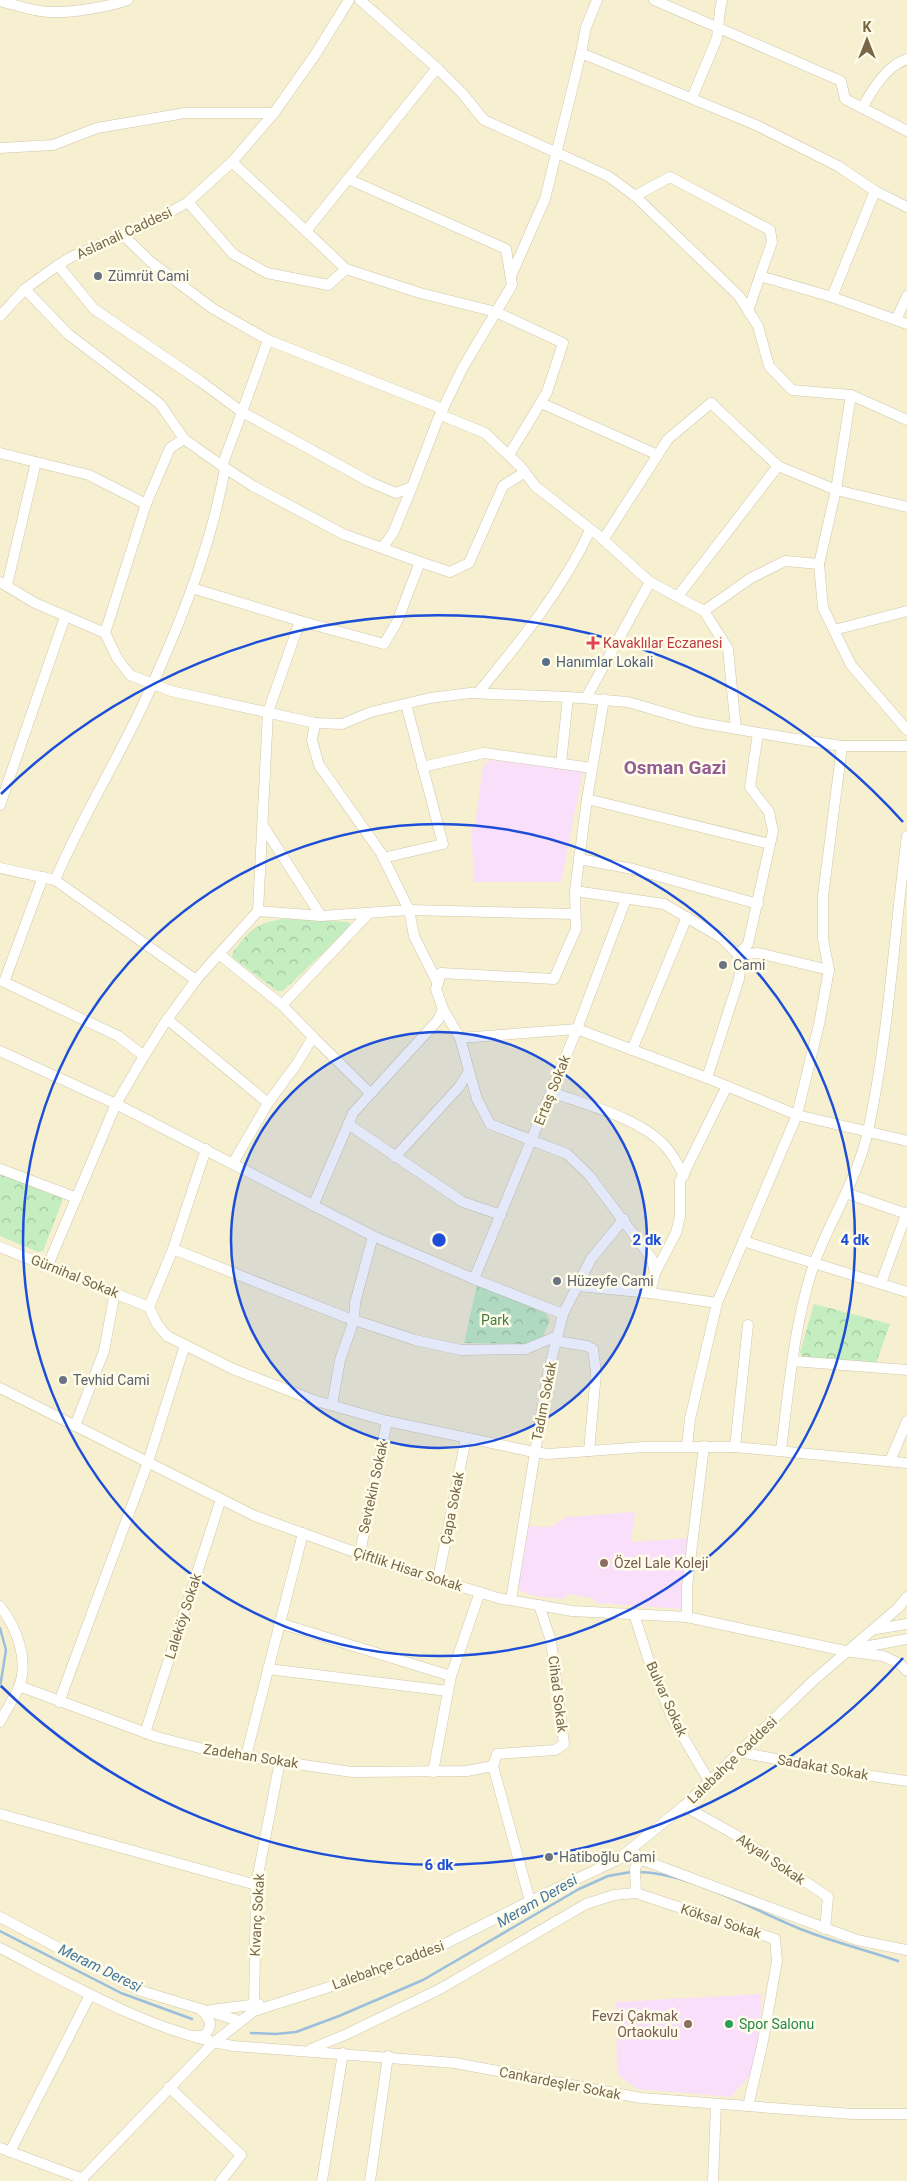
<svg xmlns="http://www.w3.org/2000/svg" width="907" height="2181" font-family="Roboto,sans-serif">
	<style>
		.residential { fill: #f6f0d0 }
		.education { fill: #f9dffa }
		.park { fill: url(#park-crowns) }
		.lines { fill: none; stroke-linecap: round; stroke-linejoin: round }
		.stream { stroke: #9bbedc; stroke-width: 2.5 }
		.minor-casing { stroke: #d0c6a8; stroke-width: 11 }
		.minor { stroke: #fff; stroke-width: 10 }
		.ring { fill: none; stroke: #1d4ed8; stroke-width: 2.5 }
		.worship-dot { fill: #6b7280; stroke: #fffdea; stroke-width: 2 }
		.health-dot { fill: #e0444e; stroke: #fffdea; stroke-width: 2 }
		.service-dot { fill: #5c6f8a; stroke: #fffdea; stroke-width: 2 }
		.education-dot { fill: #8d6e63; stroke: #fffdea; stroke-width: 2 }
		.leisure-dot { fill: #2e9e5b; stroke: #fffdea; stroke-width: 2 }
		.labels { text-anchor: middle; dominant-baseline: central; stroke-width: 5; stroke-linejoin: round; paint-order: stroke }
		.street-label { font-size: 14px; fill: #786747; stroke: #fffdea }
		.worship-label { font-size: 14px; fill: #5b616d; stroke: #fffdea; text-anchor: start }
		.health-label { font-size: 14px; fill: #be3a42; stroke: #fffdea; text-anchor: start }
		.service-label { font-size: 14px; fill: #4e5e75; stroke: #fffdea; text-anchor: start }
		.park-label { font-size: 14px; fill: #3d7f3e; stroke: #fffdea }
		.education-label { font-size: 14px; fill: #785e54; stroke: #fffdea; text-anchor: start }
		.leisure-label { font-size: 14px; fill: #27864d; stroke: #fffdea; text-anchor: start }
		.water-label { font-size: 15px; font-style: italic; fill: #4677a3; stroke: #fffdea }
		.district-label { font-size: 19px; font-weight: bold; fill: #935d95; stroke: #fffdea }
		.centre { fill: #1d4ed8; stroke: #fffdea; stroke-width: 2.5 }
		.ring-label { font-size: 15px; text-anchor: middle; font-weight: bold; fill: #1d4ed8; stroke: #fffdea; stroke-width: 5; stroke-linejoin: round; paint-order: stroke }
	</style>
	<defs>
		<pattern id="park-crowns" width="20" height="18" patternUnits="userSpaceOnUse" patternTransform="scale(1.25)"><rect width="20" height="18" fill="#c4edc0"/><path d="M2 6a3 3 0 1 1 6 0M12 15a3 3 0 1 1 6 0" fill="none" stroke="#a4c49e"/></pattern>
	</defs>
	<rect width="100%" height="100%" fill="#fefce2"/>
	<rect class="residential" x="0" y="0" width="907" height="2181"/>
	<g class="education">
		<path d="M490 760 583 770 561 882H474L471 829 475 825 483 766Z"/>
		<path d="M635 1512 631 1542 689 1538 682 1609 596 1603 592 1598 569 1594 562 1599 534 1596 520 1591 518 1583 528 1526 551 1527 566 1517Z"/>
		<path d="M762 1994 758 2046 750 2075 731 2097 637 2089 617 2074 616 2002Z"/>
	</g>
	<g class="park">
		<path d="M284 919 349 922 351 926 283 991H277L232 957 233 952C250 930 255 923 284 919Z"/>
		<path d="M0 1173 63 1199 43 1251 38 1252 0 1236Z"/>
		<path d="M477 1285 546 1313 550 1321 541 1340 527 1344 464 1343Z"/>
		<path d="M814 1304 890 1324 876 1363 803 1358 800 1352Z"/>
	</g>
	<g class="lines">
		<g class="stream">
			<path d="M0 1628 6 1650 0 1687"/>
			<path d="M637 1872C688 1872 755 1911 803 1930 833 1942 866 1950 898 1961"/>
			<path d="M0 1931 121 1993 192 2019"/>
			<path d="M251 2033 276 2034 296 2032 339 2016 423 1980 579 1889 608 1876 631 1872"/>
		</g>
		<defs>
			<g id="minor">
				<path d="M360 0 437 68 462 93 484 120 608 176 635 196 739 296 758 326 769 366 792 390 851 395 907 420"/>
				<path d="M654 0 841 81 845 99 907 131"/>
				<path d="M0 1C16 5 33 12 50 12 72 13 107 7 128 0"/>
				<path d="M581 53 586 27 597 0"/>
				<path d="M692 98 717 38 720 10 722 0"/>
				<path d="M862 108C873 89 885 67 907 59"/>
				<path d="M0 148 53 145 97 128 185 113H274"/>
				<path d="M232 162 306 231 348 179"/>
				<path d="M875 191 907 207"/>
				<path d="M635 196 670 177 770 230 772 242 760 276"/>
				<path d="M188 202 233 254 267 273 328 285 346 269"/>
				<path d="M306 231 346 269 420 293 496 312 563 343 547 392 509 455"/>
				<path d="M123 235 151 262 212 308 268 340 242 412 370 482 396 493 412 487 438 419 462 369 512 285 506 249 348 179 437 68"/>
				<path d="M58 265 94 309 200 381 242 412 222 466"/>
				<path d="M511 276 545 199 581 53 756 125 838 166 875 191 832 297 760 276 748 311"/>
				<path d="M25 289 68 334 160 404 184 439"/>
				<path d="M832 297 896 320 907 296"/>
				<path d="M0 316 25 289 58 265 73 256 149 224 188 202 232 162 274 113 315 55 349 0"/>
				<path d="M896 320 907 324"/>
				<path d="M268 340 443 409"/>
				<path d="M851 395 836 490 907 507"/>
				<path d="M541 403 658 455"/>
				<path d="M441 415 485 433 520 466 535 486 598 535 650 582 586 698"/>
				<path d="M0 453 36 462 7 585"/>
				<path d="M36 462 89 475 146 504 105 633"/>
				<path d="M225 468 253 486 343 534 420 562 397 622 384 644 300 621"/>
				<path d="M603 540 668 439 711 403 778 466 836 490 819 564"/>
				<path d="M382 548 393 533 412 487"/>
				<path d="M420 562 450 572 469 563 503 486 525 472"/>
				<path d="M0 582 35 603 105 633 117 658 130 675 171 691 315 723 342 724 371 712 430 698 470 693 568 697 628 702 696 722 783 737 842 746H907"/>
				<path d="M650 582 704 611 728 649 736 729"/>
				<path d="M192 588 300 621 268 712 258 911 219 954"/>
				<path d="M678 596 778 466"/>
				<path d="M704 611 751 578 785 561 819 564 823 608 851 665 907 730"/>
				<path d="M834 630 907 611"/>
				<path d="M478 693C519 643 563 589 590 530"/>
				<path d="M604 699 587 799 575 891 576 929 554 979 441 973 436 989 443 1009 460 1038 477 1099 490 1124 567 1154 589 1175 652 1259 655 1273 650 1293"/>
				<path d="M561 763 568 697"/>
				<path d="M422 767 484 753 592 768"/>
				<path d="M587 799 770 844"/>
				<path d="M0 805 65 617"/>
				<path d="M262 824 321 916 409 910 381 853 319 765 312 740 315 723"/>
				<path d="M383 858 443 844 406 704"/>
				<path d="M579 859 633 869 758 904"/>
				<path d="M0 868 55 880C84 812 124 750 153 683 184 614 212 542 225 468L184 439 170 448 146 504"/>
				<path d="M43 877 4 982 118 1036 144 1056 164 1024 196 980 55 880"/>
				<path d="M575 891 664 904 722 938 741 958 739 979 707 1078"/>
				<path d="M258 911 321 916"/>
				<path d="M738 955 748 944 773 831 769 812 750 787 758 733"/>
				<path d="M738 955 758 953 829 970"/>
				<path d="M196 980 219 954 282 1005 313 1037 296 1065 268 1103"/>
				<path d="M438 984 414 936 409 910 575 914"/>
				<path d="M282 1005 369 913"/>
				<path d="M167 1019 268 1103 233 1163"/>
				<path d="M313 1037 370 1093"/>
				<path d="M460 1038 577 1029 707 1078 797 1115 907 1141"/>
				<path d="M632 1050 687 917"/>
				<path d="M0 1051 116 1104 373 1236 474 1279 563 1314"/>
				<path d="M551 1092C586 1105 640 1118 665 1146 673 1154 678 1166 684 1175"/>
				<path d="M348 1124 463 1202 501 1215"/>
				<path d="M206 1149 173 1249 149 1307 157 1324 167 1336 233 1369 313 1400 387 1421 534 1452 548 1454 644 1447H735L907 1463"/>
				<path d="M395 1157 459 1087 469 1071"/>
				<path d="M0 1169 77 1198"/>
				<path d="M846 1193 907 1214"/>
				<path d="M313 1206 353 1113 438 1020 443 1009"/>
				<path d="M743 1241 907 1292"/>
				<path d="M0 1247 149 1307"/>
				<path d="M173 1249 345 1317 415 1340 461 1350 526 1349 557 1336"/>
				<path d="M48 1265 116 1104 144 1056"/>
				<path d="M655 1273 676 1233 680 1216V1181L727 1086"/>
				<path d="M474 1279 577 1029 626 899"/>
				<path d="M881 1283 907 1212"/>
				<path d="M578 1286 650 1293 717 1303"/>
				<path d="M556 1341 587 1346 593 1349 596 1373 589 1451"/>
				<path d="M793 1361 907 1370"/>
				<path d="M0 1388 255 1516 385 1563 498 1598 572 1611 687 1617 845 1651 883 1656 900 1664 907 1671"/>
				<path d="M332 1405 340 1360 354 1320 355 1303 373 1236"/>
				<path d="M75 1426 104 1351 115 1292"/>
				<path d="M687 1446 690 1419 717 1303 797 1115 819 1024 829 970 823 939V896L842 746"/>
				<path d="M735 1447 748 1325"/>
				<path d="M781 1450C789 1388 794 1323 814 1264 830 1220 858 1178 868 1131 889 1034 894 934 907 836"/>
				<path d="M890 1461 907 1421"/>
				<path d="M360 1553 387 1421"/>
				<path d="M438 1579 466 1438"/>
				<path d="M511 1600 548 1373 563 1314 591 1259 624 1219"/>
				<path d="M0 1606C17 1628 29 1660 19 1687 14 1699 6 1710 0 1722"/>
				<path d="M634 1614 648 1658 672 1718 709 1781"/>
				<path d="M687 1617V1587L704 1446"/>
				<path d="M279 1623 451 1676 433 1772"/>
				<path d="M876 1629 907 1624"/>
				<path d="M853 1649 907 1639"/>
				<path d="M268 1669 448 1691"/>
				<path d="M451 1676 480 1592"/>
				<path d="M19 1686 157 1737 215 1752 352 1772 467 1771 493 1766"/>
				<path d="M59 1702 148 1462 185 1345"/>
				<path d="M145 1733 221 1499"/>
				<path d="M739 1752 844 1772 907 1781"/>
				<path d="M246 1756 303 1533"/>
				<path d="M684 1806 734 1834 828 1897 825 1929"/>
				<path d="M0 1814 256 1885"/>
				<path d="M632 1849 640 1859 635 1868 636 1893 775 1939 777 1961 762 2046 748 2106"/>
				<path d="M640 1859 857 1940 907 1950"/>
				<path d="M530 1901 493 1766 497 1754 555 1750 564 1744 551 1641 539 1605"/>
				<path d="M0 1917 138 1990 240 2021"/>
				<path d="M0 1948C74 1986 150 2031 233 2046L455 2063 641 2098 852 2114H907"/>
				<path d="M211 2010 259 2004"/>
				<path d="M254 2011 256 1885 280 1761"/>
				<path d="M196 2036H203C214 2027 211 2019 201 2010"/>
				<path d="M311 2049 347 2034 440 1989 586 1904 614 1895 636 1893"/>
				<path d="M169 2087 241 2155 221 2181"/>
				<path d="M0 2148 83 2179"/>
				<path d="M10 2152 90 1995"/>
				<path d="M80 2181 213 2043 254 2011 373 1973 435 1949 530 1901 617 1860 684 1806 814 1680 898 1608 907 1597"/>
				<path d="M322 2181 343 2053"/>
				<path d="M370 2181 388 2056"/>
				<path d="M713 2181 716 2104"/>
			</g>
		</defs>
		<use href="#minor" class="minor-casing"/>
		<use href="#minor" class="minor"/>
	</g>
	<circle cx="439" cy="1240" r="208" fill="#1d4ed8" fill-opacity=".12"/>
	<g class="ring">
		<circle cx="439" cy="1240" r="208"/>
		<circle cx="439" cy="1240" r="416"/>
		<path d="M903 1658A625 625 0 0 1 1 1686M1 794A625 625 0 0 1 903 822"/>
	</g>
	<g class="worship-dot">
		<circle cx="98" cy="276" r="5"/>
		<circle cx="723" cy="965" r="5"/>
		<circle cx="557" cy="1281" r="5"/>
		<circle cx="63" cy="1380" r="5"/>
		<circle cx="549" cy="1857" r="5"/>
	</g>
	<path class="health-dot" d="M590.5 635.5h5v5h5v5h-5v5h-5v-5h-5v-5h5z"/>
	<circle class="service-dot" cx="546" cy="662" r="5"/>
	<g class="education-dot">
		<circle cx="604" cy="1563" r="5"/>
		<circle cx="688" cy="2024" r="5"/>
	</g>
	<circle class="leisure-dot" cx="729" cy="2024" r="5"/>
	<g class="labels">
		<g class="street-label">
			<text transform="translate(124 233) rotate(-25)">Aslanali Caddesi</text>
			<text transform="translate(552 1090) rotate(-68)">Ertaş Sokak</text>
			<text transform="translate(75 1276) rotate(22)">Gürnihal Sokak</text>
			<text transform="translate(544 1401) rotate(-79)">Tadım Sokak</text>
			<text transform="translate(373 1487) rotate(-78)">Sevtekin Sokak</text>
			<text transform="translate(452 1508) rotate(-79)">Çapa Sokak</text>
			<text transform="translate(408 1569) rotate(18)">Çiftlik Hisar Sokak</text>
			<text transform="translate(183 1616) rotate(-72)">Laleköy Sokak</text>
			<text transform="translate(558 1694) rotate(83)">Cihad Sokak</text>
			<text transform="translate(667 1699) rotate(66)">Bulvar Sokak</text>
			<text transform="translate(251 1756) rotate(9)">Zadehan Sokak</text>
			<text transform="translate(732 1760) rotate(-44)">Lalebahçe Caddesi</text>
			<text transform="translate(823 1767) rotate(10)">Sadakat Sokak</text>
			<text transform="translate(771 1859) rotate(34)">Akyalı Sokak</text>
			<text transform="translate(257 1915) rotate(-87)">Kıvanç Sokak</text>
			<text transform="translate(721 1921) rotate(18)">Köksal Sokak</text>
			<text transform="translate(388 1965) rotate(-20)">Lalebahçe Caddesi</text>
			<text transform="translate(560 2083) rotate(11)">Cankardeşler Sokak</text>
		</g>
		<g class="worship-label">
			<text x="108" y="276">Zümrüt Cami</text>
			<text x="733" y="965">Cami</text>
			<text x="567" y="1281">Hüzeyfe Cami</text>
			<text x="73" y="1380">Tevhid Cami</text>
			<text x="559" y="1857">Hatiboğlu Cami</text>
		</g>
		<g class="health-label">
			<text x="603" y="643">Kavaklılar Eczanesi</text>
		</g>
		<g class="service-label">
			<text x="556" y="662">Hanımlar Lokali</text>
		</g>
		<g class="park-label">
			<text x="495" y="1320">Park</text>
		</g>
		<g class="education-label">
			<text x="614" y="1563">Özel Lale Koleji</text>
			<text x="678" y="2016" text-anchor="end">Fevzi Çakmak<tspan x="678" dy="16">Ortaokulu</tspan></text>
		</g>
		<g class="leisure-label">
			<text x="739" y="2024">Spor Salonu</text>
		</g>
		<g class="water-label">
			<text transform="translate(537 1901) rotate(-30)">Meram Deresi</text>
			<text transform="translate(100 1968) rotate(26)">Meram Deresi</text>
		</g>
		<g class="district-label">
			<text x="675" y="767">Osman Gazi</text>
		</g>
	</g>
	<circle cx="439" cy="1240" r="8" class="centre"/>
	<g class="ring-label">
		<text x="647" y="1245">2 dk</text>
		<text x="855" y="1245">4 dk</text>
		<text x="439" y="1870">6 dk</text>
	</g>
	<g transform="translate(867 40)" stroke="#fffdea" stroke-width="4" paint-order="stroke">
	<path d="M0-4L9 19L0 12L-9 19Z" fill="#786747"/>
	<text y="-8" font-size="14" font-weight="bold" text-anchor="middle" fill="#786747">K</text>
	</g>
</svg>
